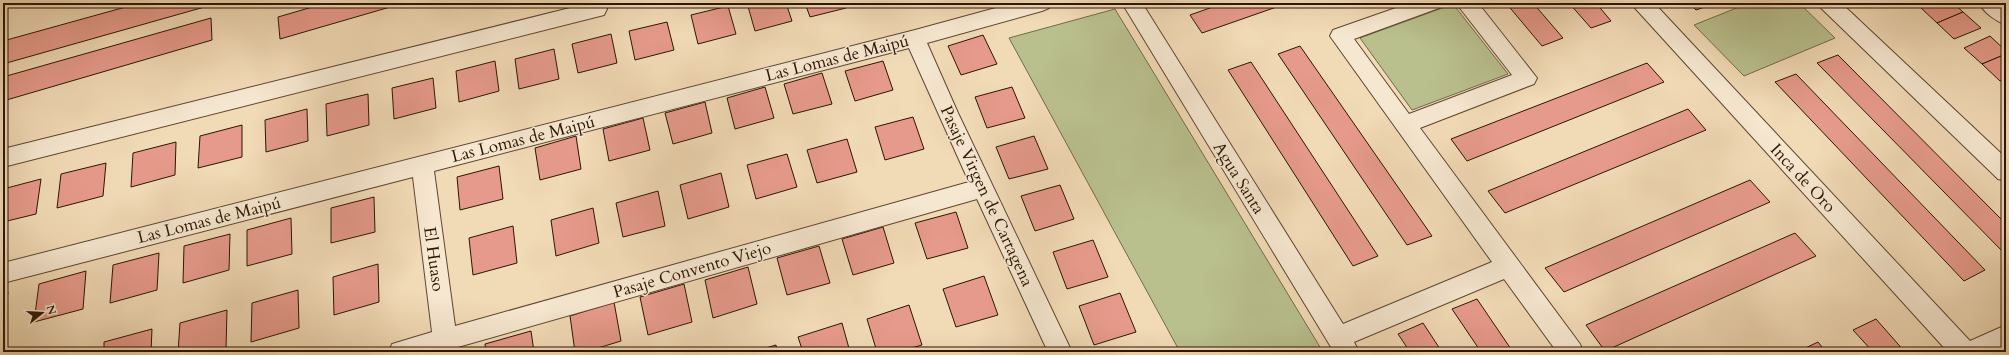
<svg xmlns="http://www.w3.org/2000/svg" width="2009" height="355" font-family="Cardo,serif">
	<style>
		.green { fill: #b9c08e; stroke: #726a48 }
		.building { fill: #e69a8b; stroke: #2c1502 }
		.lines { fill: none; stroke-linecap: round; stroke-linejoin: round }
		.minor-casing { stroke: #5d462f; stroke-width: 2 }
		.minor { fill: #f6e7d0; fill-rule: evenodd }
		.labels { text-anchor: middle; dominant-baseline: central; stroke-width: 3; stroke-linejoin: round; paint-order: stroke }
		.street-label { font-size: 17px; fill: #2c1502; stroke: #f6e7d0 }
	</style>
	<rect width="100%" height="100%" fill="#f1dab6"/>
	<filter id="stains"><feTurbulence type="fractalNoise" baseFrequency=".005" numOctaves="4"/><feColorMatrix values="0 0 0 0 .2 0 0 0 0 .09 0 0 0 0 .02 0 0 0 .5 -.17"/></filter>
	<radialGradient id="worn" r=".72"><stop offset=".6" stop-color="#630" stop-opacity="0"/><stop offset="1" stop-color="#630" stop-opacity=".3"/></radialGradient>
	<g class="green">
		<path d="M1749 3H1799L1835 38 1744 76 1694 25Z"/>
		<path d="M1453 4 1508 74 1412 110 1360 38Z"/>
		<path d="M1115 9 1323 352H1180L1009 38Z"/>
	</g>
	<g class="building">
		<path d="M140 3H207L208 6 3 64V41Z"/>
		<path d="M326 3H404L280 39 278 17Z"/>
		<path d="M747 3H786L792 21 755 31Z"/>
		<path d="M805 3H845L846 8 810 17Z"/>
		<path d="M1224 3H1288L1202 33 1190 15Z"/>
		<path d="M1506 3H1533L1563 38 1542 46Z"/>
		<path d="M1569 3H1596L1611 21 1591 28Z"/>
		<path d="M1689 3H1716L1696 10Z"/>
		<path d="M1931 3H1953L1963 12 1937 23 1920 7Z"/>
		<path d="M728 6 736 34 698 44 691 15Z"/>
		<path d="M1963 12 1981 28 1954 39 1937 23Z"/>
		<path d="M211 18 212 40 3 101V77Z"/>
		<path d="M667 22 674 50 635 60 629 31Z"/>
		<path d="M611 34 617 63 578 73 572 44Z"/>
		<path d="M983 35 997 64 961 75 948 46Z"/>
		<path d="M1990 36 2006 51V54L1982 64 1964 48Z"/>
		<path d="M1300 46 1432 236 1407 245 1278 54Z"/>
		<path d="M554 49 559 79 519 89 515 59Z"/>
		<path d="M2006 54V78L2000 81 1982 64Z"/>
		<path d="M1838 55 2006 224V255L1817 63Z"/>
		<path d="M495 61 499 91 459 102 456 71Z"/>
		<path d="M883 61 893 90 855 101 845 71Z"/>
		<path d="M1251 62 1378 256 1353 266 1228 70Z"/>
		<path d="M1647 63 1664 82 1467 161 1451 139Z"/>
		<path d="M822 73 832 104 793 114 784 84Z"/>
		<path d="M1796 74 1985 270 1964 281 1775 82Z"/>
		<path d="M433 78 436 108 394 119 392 88Z"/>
		<path d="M765 87 774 118 735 129 727 98Z"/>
		<path d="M1012 87 1025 118 987 128 975 97Z"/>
		<path d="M368 94 369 125 327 136 326 104Z"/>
		<path d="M705 102 712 133 673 144 665 113Z"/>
		<path d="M307 109 308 141 266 152 265 120Z"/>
		<path d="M1688 109 1706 130 1505 213 1488 191Z"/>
		<path d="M913 117 924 149 885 160 875 127Z"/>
		<path d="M643 118 650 150 609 161 603 129Z"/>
		<path d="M242 125V157L198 168 200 136Z"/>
		<path d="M576 136 581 169 540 180 535 148Z"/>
		<path d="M1034 136 1048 169 1009 179 996 147Z"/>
		<path d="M847 139 857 172 817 183 807 150Z"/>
		<path d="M176 142 175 175 131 187 133 153Z"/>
		<path d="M787 154 797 187 756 199 747 165Z"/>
		<path d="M106 163 103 196 57 208 61 174Z"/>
		<path d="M499 166 503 199 460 210 457 177Z"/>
		<path d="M721 173 729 207 688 219 680 185Z"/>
		<path d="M41 179 36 214 3 222V189Z"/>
		<path d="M1750 180 1770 202 1564 292 1545 268Z"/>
		<path d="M1060 185 1074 219 1035 231 1021 196Z"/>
		<path d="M658 191 665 226 623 237 616 203Z"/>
		<path d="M374 197 375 232 331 243V208Z"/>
		<path d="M593 208 599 243 556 256 551 220Z"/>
		<path d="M956 212 968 248 927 259 915 223Z"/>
		<path d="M291 218 292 254 247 266V230Z"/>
		<path d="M513 226 517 263 473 275 469 238Z"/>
		<path d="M883 227 894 263 853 275 842 239Z"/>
		<path d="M1795 233 1816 256 1605 351 1586 325Z"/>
		<path d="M230 234 229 270 183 283 184 246Z"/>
		<path d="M1093 240 1108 277 1067 289 1053 252Z"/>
		<path d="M819 246 830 283 787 295 777 258Z"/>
		<path d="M159 253 157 290 110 303 113 265Z"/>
		<path d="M378 264 379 302 334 315 333 277Z"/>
		<path d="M748 267 757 304 713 318 705 280Z"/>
		<path d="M86 271 83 309 34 322 39 284Z"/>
		<path d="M984 276 998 315 956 327 943 289Z"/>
		<path d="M684 284 692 322 648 335 640 297Z"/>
		<path d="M298 290 299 328 251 342 252 303Z"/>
		<path d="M8 292 3 327V293Z"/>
		<path d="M1120 293 1136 332 1094 345 1079 306Z"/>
		<path d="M1477 299 1513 352H1481L1452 309Z"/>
		<path d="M614 302 621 341 585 352H575L570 316Z"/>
		<path d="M909 305 922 345 898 352H877L867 319Z"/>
		<path d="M227 310 226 349 215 352H178L180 323Z"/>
		<path d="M1876 319 1905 352H1873L1853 330Z"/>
		<path d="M842 323 850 352H803L798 337Z"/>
		<path d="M1423 323 1442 352H1410L1398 334Z"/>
		<path d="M152 329 151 352H104V342Z"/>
		<path d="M531 331 534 352H486L485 344Z"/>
		<path d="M1818 342 1826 352H1797Z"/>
		<path d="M776 345 777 352H752Z"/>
	</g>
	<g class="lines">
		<defs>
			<g id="minor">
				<path d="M590 3H604L607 9 604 15 3 167V149Z"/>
				<path d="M1014 3H1052L1049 8 1042 11 927 43 958 113 1072 352H1048L977 199 458 347 459 352H389L392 344 432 332 413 177 3 283V263L915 30ZM909 48 969 182 455 326 434 171Z"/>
				<path d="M1122 3H1142L1343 324 1492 262 1330 36 1333 30 1410 3H1442L1439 8 1354 39 1409 114 1512 75 1456 3H1478L1537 78 1534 84 1420 128 1580 344 1583 352H1557L1504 279 1354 342 1359 352H1334Z"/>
				<path d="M1632 3H1654L1970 341 2006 325V348L1997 352H1948L1635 8Z"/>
				<path d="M1818 3H1841L2006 158V181L1998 179 1821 8Z"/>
				<path d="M1979 3H2003L2006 6V25C1996 21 1984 13 1979 3Z"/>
			</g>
		</defs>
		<use href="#minor" class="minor-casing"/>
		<use href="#minor" class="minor"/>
	</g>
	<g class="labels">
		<g class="street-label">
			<text transform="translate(837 58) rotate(-14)">Las Lomas de Maipú</text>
			<text transform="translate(523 139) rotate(-14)">Las Lomas de Maipú</text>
			<text transform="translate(1239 178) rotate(58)">Agua Santa</text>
			<text transform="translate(1803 178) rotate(47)">Inca de Oro</text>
			<text transform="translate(987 196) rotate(65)">Pasaje Virgen de Cartagena</text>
			<text transform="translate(209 220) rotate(-14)">Las Lomas de Maipú</text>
			<text transform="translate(434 259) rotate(82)">El Huaso</text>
			<text transform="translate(692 270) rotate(-16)">Pasaje Convento Viejo</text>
		</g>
	</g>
	<rect width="2009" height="355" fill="none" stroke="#f1dab6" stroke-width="16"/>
	<rect x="4" y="4" width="2001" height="347" fill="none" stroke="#2c1502" stroke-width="2"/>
	<rect x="8" y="8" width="1993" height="339" fill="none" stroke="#2c1502"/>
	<g transform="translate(42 313) rotate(72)" stroke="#f6e7d0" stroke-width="3" paint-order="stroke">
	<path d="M0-3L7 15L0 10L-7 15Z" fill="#2c1502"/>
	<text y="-6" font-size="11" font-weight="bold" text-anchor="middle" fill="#2c1502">N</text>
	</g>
	<rect width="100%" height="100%" filter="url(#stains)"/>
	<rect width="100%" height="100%" fill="url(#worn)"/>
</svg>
